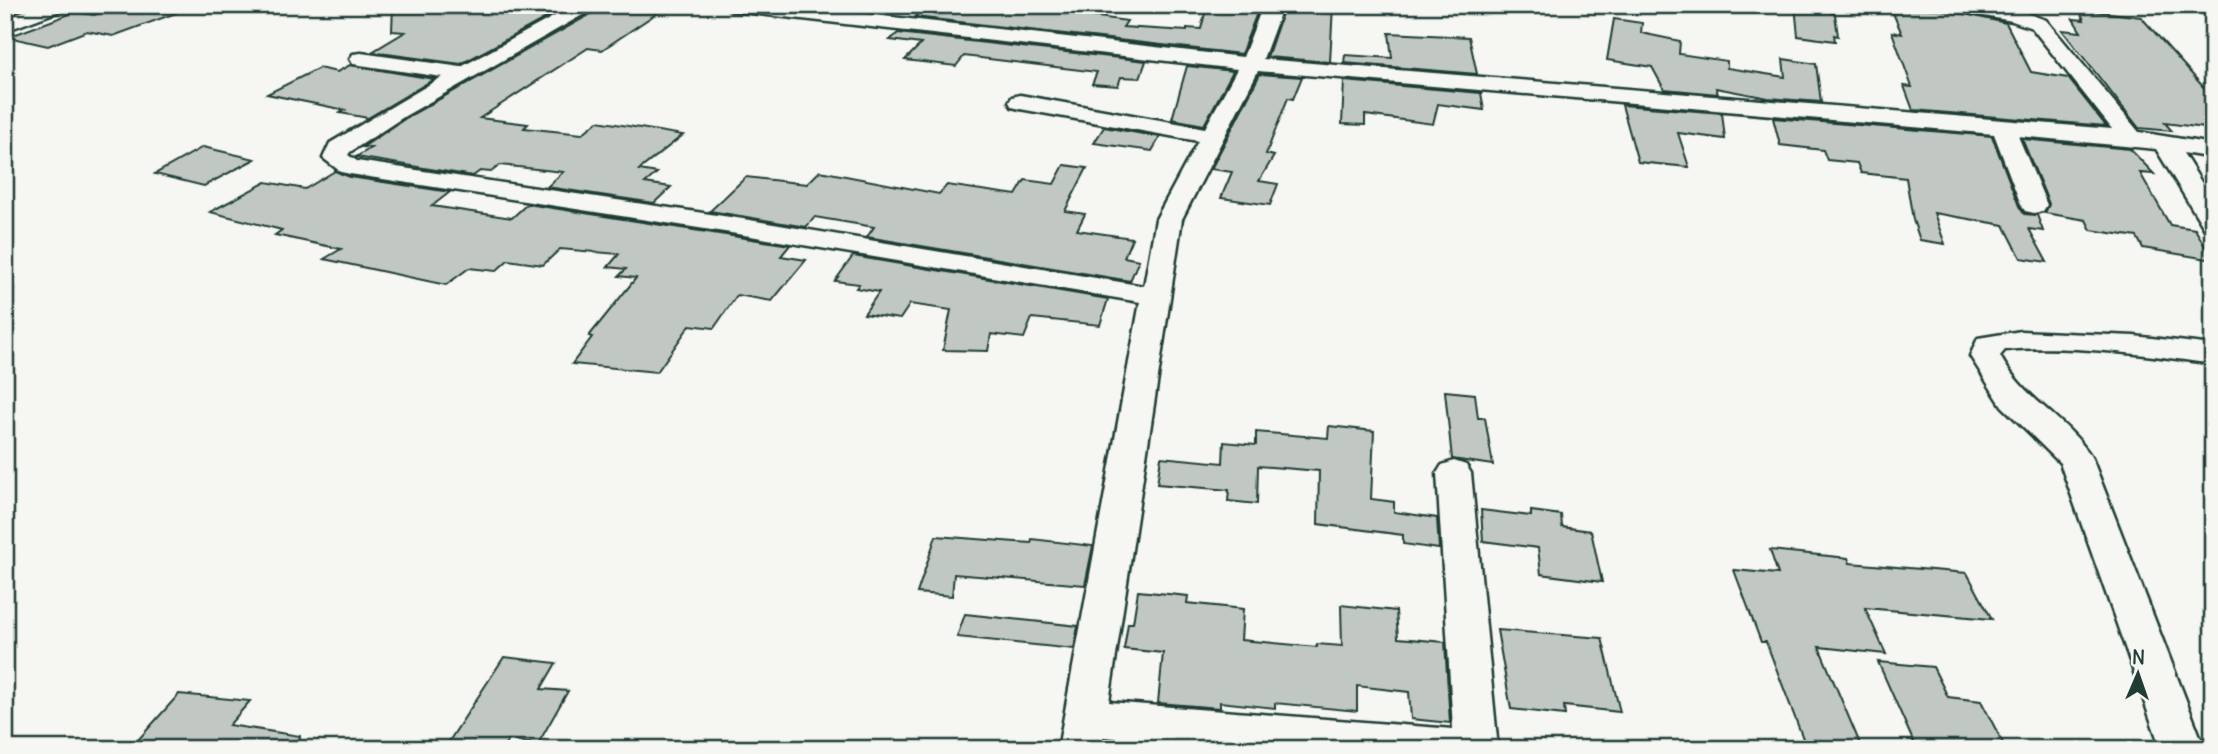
<svg xmlns="http://www.w3.org/2000/svg" width="2218" height="754" font-family="Delius,sans-serif">
	<style>
		.building { fill: #c1c8c3; stroke: #1f3d34; stroke-width: 2 }
		.lines { fill: none; stroke-linecap: round; stroke-linejoin: round }
		.street-casing { stroke: #1f3d34; stroke-width: 5 }
		.street { fill: #f6f6f2; fill-rule: evenodd }
	</style>
	<rect width="100%" height="100%" fill="#f6f6f2"/>
	<filter id="ink" filterUnits="userSpaceOnUse"><feTurbulence type="fractalNoise" baseFrequency=".0143" numOctaves="2"/><feDisplacementMap in="SourceGraphic" scale="14" xChannelSelector="R" yChannelSelector="G"/><feConvolveMatrix kernelMatrix="1 2 1 2 8 2 1 2 1" color-interpolation-filters="sRGB"/></filter>
	<g filter="url(#ink)">
		<g class="building">
			<path d="M123 5H189L190 8 113 36 87 31 48 46 8 37 75 12 94 15Z"/>
			<path d="M393 5H565L568 6 461 64 372 52 405 32 392 31Z"/>
			<path d="M607 5H669L602 50 588 48 480 118 528 124 524 128 582 134 598 121 683 135 639 170 657 173 645 183 671 187 654 203 547 187 563 172 500 165 491 172 480 171 473 176 356 157 371 148 363 147 406 118Z"/>
			<path d="M927 5H987L1069 13 1127 21 1123 27 1187 31V28L1201 29 1205 13H1208L1210 5H1260L1241 54 915 17Z"/>
			<path d="M1285 5H1333L1330 62 1267 57Z"/>
			<path d="M1795 5H1830L1831 13 1835 14 1838 36 1834 35 1835 41 1798 36Z"/>
			<path d="M1890 6 1942 9 2006 23 2031 72 2068 78 2106 126 1913 110 1904 86 1912 87 1892 32 1902 34Z"/>
			<path d="M2079 9 2141 17 2206 90 2213 91V129L2165 123 2172 131 2139 128 2062 30 2081 32 2073 19 2084 20Z"/>
			<path d="M1614 19 1642 23 1641 33 1680 41 1679 54 1727 61V68L1785 77 1783 59 1816 64 1821 102 1768 98 1716 88 1718 94 1664 89 1652 67 1607 60Z"/>
			<path d="M898 33 1146 61 1140 78 1121 77 1118 86 1092 84 1097 72 964 56 956 66 905 60 921 44 890 40Z"/>
			<path d="M1389 33 1469 37 1477 74 1344 63 1345 55 1392 58Z"/>
			<path d="M350 65 434 79 368 118 340 113 345 110 267 94 319 68 337 72Z"/>
			<path d="M1187 66 1233 71 1204 125 1172 119Z"/>
			<path d="M1260 74 1302 77 1293 99 1288 98 1266 154 1274 156 1259 181 1278 184 1270 205 1221 198 1232 172 1211 169Z"/>
			<path d="M1344 81 1481 93 1484 110 1438 104 1433 124 1365 115V125L1342 124Z"/>
			<path d="M1622 105 1722 113 1725 139 1678 133 1689 167 1638 162Z"/>
			<path d="M1773 118 1992 136 2019 206 2024 214 2037 215 2043 231 2029 229 2047 262 2021 258 2004 225 1934 213 1945 244 1920 240 1913 220 1906 178 1861 173 1857 163 1827 160 1823 150 1780 145Z"/>
			<path d="M1104 127 1160 137 1152 151 1094 143Z"/>
			<path d="M2022 139 2130 149 2154 174 2140 173 2170 225 2195 229 2213 260 2143 248 2137 237 2091 230 2086 220 2045 213 2049 204Z"/>
			<path d="M203 147 255 159 204 186 155 174Z"/>
			<path d="M1064 165 1087 168 1065 211 1085 214 1077 230 1132 238 1124 257 1139 260 1130 281 867 237 874 227 815 217 806 227 710 211 746 177 807 184 820 171 939 194 947 185 1016 195 1025 180 1054 184Z"/>
			<path d="M335 171 350 177 450 192 432 206 512 218 527 204 790 245 781 256 806 260 772 301 737 295 714 328 690 325 657 372 572 364 592 337 589 336 636 278 619 276 626 269 608 267 619 254 560 249 543 265 508 260 496 271 469 268 446 285 324 259 341 249 275 235 282 230 210 212 266 182 305 189Z"/>
			<path d="M853 256 1108 299 1100 325 1032 318 1024 338 991 334 988 351 943 350 951 310 910 304 900 319 864 314 879 292 856 288 859 284 835 281Z"/>
			<path d="M1445 391 1475 394 1478 418H1485L1493 465 1452 459Z"/>
			<path d="M1329 426 1374 431 1371 499 1394 502V512L1437 518 1439 549 1403 544V535L1318 524 1319 471 1258 466 1257 504 1228 501 1229 490 1157 484 1161 457 1223 463 1224 442 1256 445V432L1328 438Z"/>
			<path d="M1481 510 1531 516V511L1561 515 1562 527 1591 531 1602 582 1541 574 1538 548 1483 541Z"/>
			<path d="M936 536 1031 543 1032 539 1093 546 1085 585 954 574 952 596 917 593Z"/>
			<path d="M1770 550 1848 558 1850 563 1967 573 1992 619 1865 608 1886 654 1819 647 1861 746 1804 741 1766 642H1761L1734 570 1778 574Z"/>
			<path d="M1138 591 1188 596 1187 603 1243 609 1241 640 1317 647V644L1342 646 1341 605 1396 611 1398 638 1445 642 1450 723 1411 719 1409 692 1357 686V711L1275 703V708L1220 702V708L1158 703 1163 653 1124 649 1128 623H1133Z"/>
			<path d="M965 614 1078 626 1074 649 957 637Z"/>
			<path d="M1497 630 1602 638 1620 712 1564 706 1565 715 1511 709Z"/>
			<path d="M504 657 556 663 541 689 568 691 538 744 508 740 503 749H444Z"/>
			<path d="M1878 662 1933 667 1948 697 1981 701 2005 747 1966 743 1968 749 1914 743Z"/>
			<path d="M179 694 250 701 229 725 300 736 299 749H223L177 743 172 749H130Z"/>
		</g>
		<g class="lines">
			<defs>
				<g id="street">
					<path d="M39 5H68L65 9 5 31V18Z"/>
					<path d="M575 5H600L405 116 350 152 348 155 357 161 750 220 1144 286 1156 219 1198 141 1020 109 1012 107 1009 102 1012 97 1020 95 1205 128 1237 69 732 11 722 5H787L1243 57 1263 5H1283L1263 59 2112 129 2032 28 2012 21 1945 9 1942 5H1988L2023 12 2046 20 2139 132 2213 144V158L2183 153 2213 201V230L2204 228 2156 149 2018 136 2047 205 2043 211 2034 213 2025 211 2021 205 1994 134 1258 71 1182 219 1109 702 1453 729 1437 473 1442 465 1454 461 1466 465 1471 473 1498 749H1241L1103 737 1102 749H1058L1140 302 750 236 350 174 341 172 323 158 330 143 442 77 353 64 350 59 353 54 361 53 461 67Z"/>
					<path d="M2021 331 2134 336 2213 345V364C2149 355 2069 344 2005 350L2000 356C2023 399 2068 419 2092 458L2205 749H2161L2060 463 2002 406 1970 356 1978 338Z"/>
				</g>
			</defs>
			<use href="#street" class="street-casing"/>
			<use href="#street" class="street"/>
		</g>
	</g>
	<rect width="2218" height="754" fill="none" stroke="#f6f6f2" stroke-width="28"/>
	<rect x="14" y="14" width="2190" height="726" fill="none" stroke="#1f3d34" stroke-width="2.5" filter="url(#ink)"/>
	<g transform="translate(2138 674) rotate(2)" stroke="#f6f6f2" stroke-width="5" paint-order="stroke">
	<path d="M0-5L12 26L0 18L-12 26Z" fill="#1f3d34"/>
	<text y="-10" font-size="19" font-weight="bold" text-anchor="middle" fill="#1f3d34">N</text>
	</g>
</svg>
